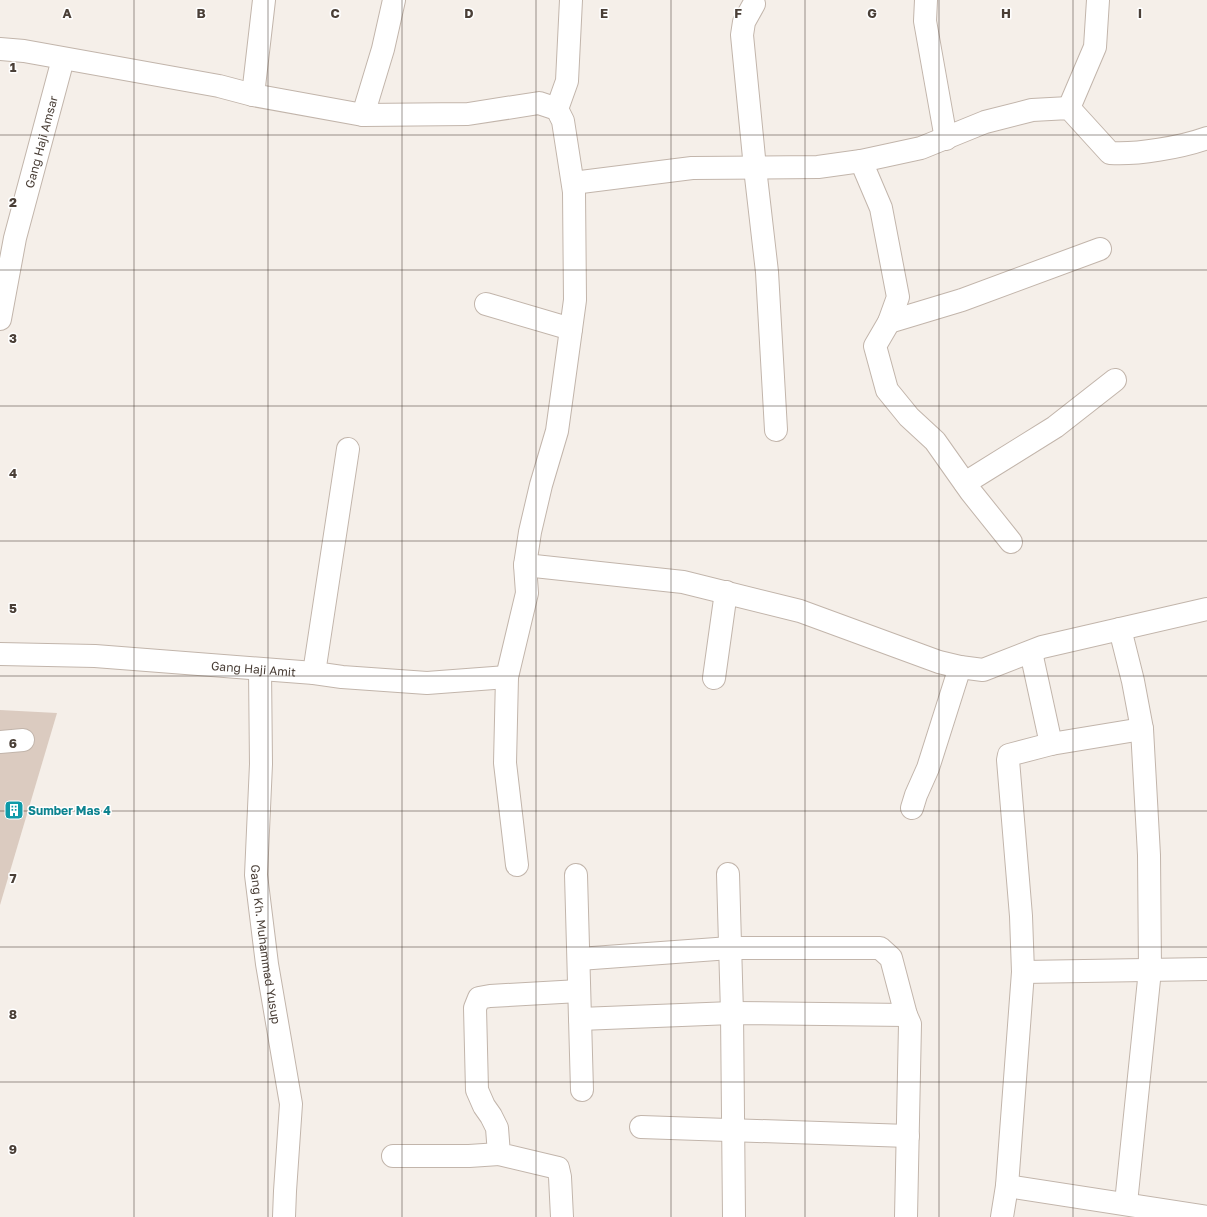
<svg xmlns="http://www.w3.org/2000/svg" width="1207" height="1217" font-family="'Golos Text',sans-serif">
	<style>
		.building { fill: #dbcbc0 }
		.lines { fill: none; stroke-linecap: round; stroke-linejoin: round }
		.street-casing { stroke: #c2b5ab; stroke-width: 24 }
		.street { stroke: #fff; stroke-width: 22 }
		.grid { fill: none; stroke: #4a3f37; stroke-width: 1; stroke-opacity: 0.55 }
		.labels { text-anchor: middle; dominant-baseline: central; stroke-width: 3; stroke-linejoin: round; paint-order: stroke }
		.street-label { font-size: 12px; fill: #4a3f37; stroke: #fff }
		.culture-label { font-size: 12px; font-weight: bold; fill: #0d838f; stroke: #fff; text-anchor: start }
		.grid-label { font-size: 13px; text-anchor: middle; font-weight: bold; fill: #4a3f37; stroke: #fff; stroke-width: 3; stroke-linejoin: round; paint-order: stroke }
	</style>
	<rect width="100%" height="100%" fill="#f5efe9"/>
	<path class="building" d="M0 710 57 713 0 905Z"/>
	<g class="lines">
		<defs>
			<g id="street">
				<path d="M926 0 925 21 946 139"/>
				<path d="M754 4 744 22 742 35 755 168 767 272 776 430"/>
				<path d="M0 49 24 51 219 86 253 95 363 115 468 114 539 103 557 109 563 121 574 192 575 300 557 431 541 485 530 532 525 565 527 593 507 677 505 763 517 865"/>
				<path d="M253 95 264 0"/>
				<path d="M1069 108 1095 47 1098 0"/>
				<path d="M557 109 567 81 571 0"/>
				<path d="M363 115 383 49 394 0"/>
				<path d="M861 161 881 208 898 297 889 322 875 346 887 390 909 417 935 441 971 492 1011 542"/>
				<path d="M573 183 692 168 818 167 861 161 921 148 985 122 1032 110 1069 108 1110 153C1137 155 1182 147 1207 138"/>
				<path d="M486 304 571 329"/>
				<path id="s1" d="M0 319 15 238 63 59"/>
				<path d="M889 322 962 300 1100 249"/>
				<path d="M965 483 1055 427 1115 380"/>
				<path d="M525 565 683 582 800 611 939 662 960 667 983 670 1042 647 1207 609"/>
				<path d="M1120 629 1133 681 1142 729 1149 855 1150 970 1126 1203"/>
				<path d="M1031 652 1051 744"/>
				<path id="s2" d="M0 654 95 656 314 673 342 677 427 683 507 677"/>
				<path id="s3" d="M260 670 261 764 256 875 267 964 291 1104 285 1191 284 1217"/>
				<path d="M314 673 348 449"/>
				<path d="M714 678 726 592"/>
				<path d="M0 742 23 740"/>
				<path d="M912 808 916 795 928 768 960 667"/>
				<path d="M728 874 732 1013 734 1217"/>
				<path d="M576 875 582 1090"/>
				<path d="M579 959 730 948H880L891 958 906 1015 910 1024 906 1217"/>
				<path d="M1023 972 1207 969"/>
				<path d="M580 1019 732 1013 906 1015"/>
				<path d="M641 1127 908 1136"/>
				<path d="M393 1156H469L499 1154"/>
				<path d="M1007 1186 1207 1217"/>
				<path d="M562 1217 560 1177 558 1168 499 1154 497 1128 491 1116 484 1106 477 1090 475 1008 479 998 490 996 579 991"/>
				<path d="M1002 1217 1007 1186 1023 972 1021 916 1008 760 1009 755 1051 744 1142 729"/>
			</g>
		</defs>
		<use href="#street" class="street-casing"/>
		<use href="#street" class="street"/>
	</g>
	<path class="grid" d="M134 0V1217M268 0V1217M402 0V1217M536 0V1217M671 0V1217M805 0V1217M939 0V1217M1073 0V1217M0 135H1207M0 270H1207M0 406H1207M0 541H1207M0 676H1207M0 811H1207M0 947H1207M0 1082H1207"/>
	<defs>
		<symbol id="building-square" viewBox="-11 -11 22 22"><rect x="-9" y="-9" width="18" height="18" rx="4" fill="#0f9aa8" stroke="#fff"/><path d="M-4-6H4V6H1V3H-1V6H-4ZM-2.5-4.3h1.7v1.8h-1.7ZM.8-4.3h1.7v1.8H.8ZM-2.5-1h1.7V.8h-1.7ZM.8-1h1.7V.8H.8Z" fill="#fff"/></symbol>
	</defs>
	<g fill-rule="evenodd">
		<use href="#building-square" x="3" y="799" width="22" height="22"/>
	</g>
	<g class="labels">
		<g class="street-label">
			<text stroke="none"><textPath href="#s1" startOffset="182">Gang Haji Amsar</textPath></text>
			<text stroke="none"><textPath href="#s2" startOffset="254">Gang Haji Amit</textPath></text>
			<text stroke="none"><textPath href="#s3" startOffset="275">Gang Kh. Muhammad Yusup</textPath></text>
		</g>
		<g class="culture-label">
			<text x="28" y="810">Sumber Mas 4</text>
		</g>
	</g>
	<g class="grid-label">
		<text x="67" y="18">A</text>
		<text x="201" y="18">B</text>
		<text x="335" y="18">C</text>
		<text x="469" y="18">D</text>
		<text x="604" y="18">E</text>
		<text x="738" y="18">F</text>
		<text x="872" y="18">G</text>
		<text x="1006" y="18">H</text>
		<text x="1140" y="18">I</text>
		<text x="13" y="72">1</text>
		<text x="13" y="207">2</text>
		<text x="13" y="343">3</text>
		<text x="13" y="478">4</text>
		<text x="13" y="613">5</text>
		<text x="13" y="748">6</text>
		<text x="13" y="883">7</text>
		<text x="13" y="1019">8</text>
		<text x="13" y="1154">9</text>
	</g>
</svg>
